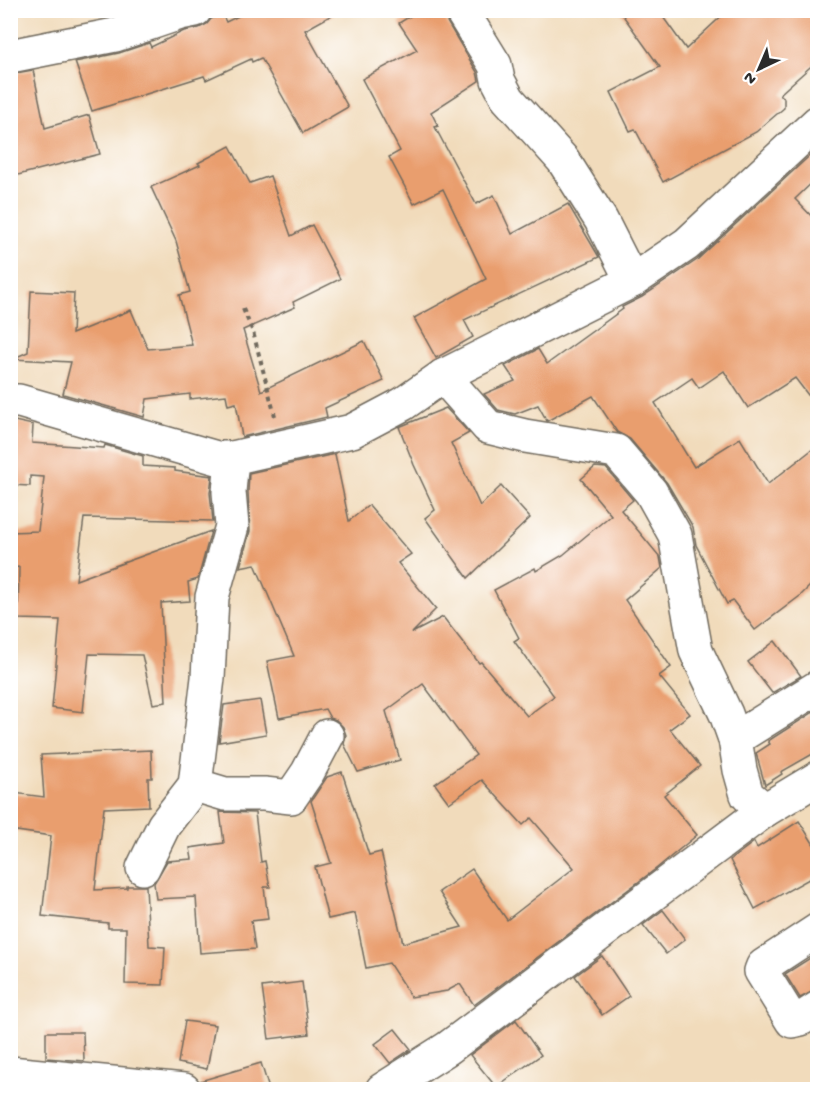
<svg xmlns="http://www.w3.org/2000/svg" width="828" height="1100" font-family="'Gochi Hand',sans-serif">
	<style>
		.building { fill: #e99e6e }
		.lines { fill: none; stroke-linecap: round; stroke-linejoin: round }
		.street-casing { stroke: #70695d; stroke-width: 36 }
		.path { stroke: #70695d; stroke-width: 4; stroke-dasharray: 4.5 4.5; stroke-linecap: butt }
		.street { stroke: #fff; stroke-width: 33 }
	</style>
	<rect width="100%" height="100%" fill="#fff"/>
	<filter id="ink" filterUnits="userSpaceOnUse"><feTurbulence type="fractalNoise" baseFrequency=".0167" numOctaves="2"/><feDisplacementMap in="SourceGraphic" scale="12" xChannelSelector="R" yChannelSelector="G"/><feConvolveMatrix kernelMatrix="1 2 1 2 8 2 1 2 1" color-interpolation-filters="sRGB"/></filter>
	<filter id="wash" filterUnits="userSpaceOnUse"><feTurbulence type="fractalNoise" baseFrequency=".008" numOctaves="4" result="noise"/><feDisplacementMap in="SourceGraphic" scale="24" xChannelSelector="R" yChannelSelector="G"/><feGaussianBlur stdDeviation="1.35" result="paint"/><feColorMatrix in="noise" values="0 0 0 0 0 0 0 0 0 0 0 0 0 0 0 0 0 1.4 0 .05"/><feComposite in="paint" operator="in"/></filter>
	<g filter="url(#wash)">
		<rect width="100%" height="100%" fill="#f1dbbb"/>
		<g id="blocks">
			<g class="building">
				<path d="M251 10H341L305 30 348 107 303 133 261 58 252 62 251 59 206 80 204 76 92 111 75 62 119 53 149 43 151 47 184 31 199 28 207 24 211 19 222 14 226 22Z"/>
				<path d="M420 10H440L477 72 479 81 431 112 438 126 435 127 476 204 494 195 512 234 568 204 599 257 464 320 473 337 436 358 414 318 486 279 443 189 414 204 389 157 400 151 362 79 417 50 399 23Z"/>
				<path d="M619 10H658L686 49 728 10H818V60L780 94 784 98V108L756 132 663 182 635 129 630 131 611 92 660 67Z"/>
				<path d="M33 70 45 128 89 115 100 154 10 177V74Z"/>
				<path d="M230 146 250 183 270 176 291 236 312 225 340 279 293 302 295 307 243 330 261 391 364 341 384 381 325 408 327 417 242 437 236 403 228 405 226 395 190 399V394L147 399 144 417 63 394 71 362 12 359 28 352 31 291 74 293 72 334 131 310 148 349 192 345 179 295 190 292 176 241 151 187 200 165 198 163Z"/>
				<path d="M818 148V177L795 199 818 223V408L795 378 748 408 724 371 699 388 692 378 655 403 694 467 740 438 768 484 818 445V578L800 596 755 630 733 601 727 604 696 545 693 527 667 483 630 439 617 432 593 396 547 421 538 405 515 414 498 410 484 394 515 381 505 366 538 349 547 364 623 309 622 307 642 297 697 260Z"/>
				<path d="M446 408 469 433 451 443 480 506 501 486 530 518 468 578 425 518 435 510 414 465 399 427Z"/>
				<path d="M10 420 33 425 32 443 104 448 105 445 143 456V466L175 468V471L212 476 210 493 213 521 84 518 76 580 211 531 198 579 188 582 190 601 161 603 166 702 153 704 142 655 89 654 83 712 52 708 60 620 18 619 19 567 10 568V532L38 531 44 477 30 476V486L10 485Z"/>
				<path d="M335 454 349 521 369 505 411 554 398 563 436 609 412 633 443 617 479 663 481 662 527 716 554 696 514 641 519 638 494 590 535 568 536 571 563 555 611 515 581 479 595 467 606 468 633 500 621 510 660 557 662 568 625 600 671 667 659 676 690 714 670 729 700 766 664 795 697 835 657 868 474 1005 460 984 447 991 411 997 389 963 366 968 355 913 328 919 315 867 331 863 311 801 327 777 342 772 369 855 381 852 403 943 462 927 439 892 472 869 507 920 574 868 531 818 523 825 482 780 449 803 435 784 476 755 423 684 386 711 400 760 358 772 344 744 346 735 343 727 336 720 330 718 325 709 279 718 267 661 294 656 255 564 240 567 250 531 248 492 249 473Z"/>
				<path d="M775 641 801 676 772 693 748 662Z"/>
				<path d="M260 700 266 734 219 742 224 705Z"/>
				<path d="M818 709V751L781 772 782 774 765 785 756 753 770 744 768 741Z"/>
				<path d="M151 750 152 778H148L149 806 104 808 95 890 127 888V886H146L149 946 165 947 163 985 125 984 126 928H108V923L42 916 51 836 10 830 14 793 44 797 41 755Z"/>
				<path d="M220 812 255 813 261 862 265 861 270 887H264L268 919 251 921 255 949 200 953 196 897 156 899 154 883 167 861 192 859 190 848 224 843Z"/>
				<path d="M799 821 818 851V874L755 909 730 860 754 842 757 848Z"/>
				<path d="M663 910 685 939 666 954 643 925Z"/>
				<path d="M818 953V989L800 998 785 974Z"/>
				<path d="M602 956 629 996 602 1015 575 976Z"/>
				<path d="M302 982 309 1034 269 1039 262 987Z"/>
				<path d="M516 1020 541 1055 496 1087 470 1055Z"/>
				<path d="M185 1021 215 1025 207 1069 178 1063Z"/>
				<path d="M395 1029 411 1049 390 1063 375 1044Z"/>
				<path d="M46 1032H83L84 1061 46 1058Z"/>
				<path d="M261 1063 269 1089H202L200 1081Z"/>
			</g>
		</g>
	</g>
	<g filter="url(#ink)">
		<use href="#blocks" fill-opacity="0" stroke="#70695d" stroke-width="1.5"/>
		<g class="lines">
			<defs>
				<g id="street">
					<path d="M461 10 495 65 498 80 508 99 563 160 601 220 632 281"/>
					<path d="M10 56 115 35 180 13 195 10"/>
					<path d="M443 376 488 427 525 436 616 451 651 492 675 535 696 651 726 714 735 739 740 770 747 795 765 810"/>
					<path d="M10 401H19L217 458H232L352 431 403 404 443 376 632 281 687 244 818 122"/>
					<path d="M735 739 818 687"/>
					<path d="M195 785 225 794H264L291 797 308 772 327 736"/>
					<path d="M143 868 164 825 195 785 208 678 212 597 232 526 229 492 232 458"/>
					<path d="M818 930 763 966 761 971 792 1021 801 1019 818 1008"/>
					<path d="M10 1073 184 1090"/>
					<path d="M382 1090 448 1048 765 810 818 778"/>
				</g>
			</defs>
			<use href="#street" class="street-casing"/>
			<path class="path" d="M243 309 253 332 275 416"/>
			<use href="#street" class="street"/>
		</g>
	</g>
	<rect width="828" height="1100" fill="none" stroke="#fff" stroke-width="36"/>
	<g transform="translate(759 69) rotate(224)" stroke="#ffffff" stroke-width="4.5" paint-order="stroke">
	<path d="M0-4.5L10 22L0 15L-10 22Z" fill="#2b2b2b"/>
	<text y="-9" font-size="16" font-weight="bold" text-anchor="middle" fill="#2b2b2b">N</text>
	</g>
</svg>
